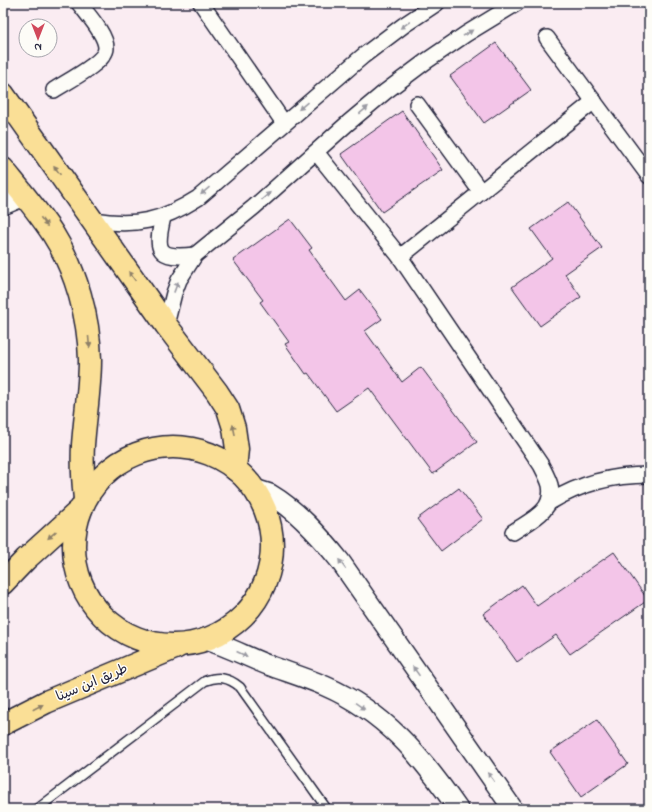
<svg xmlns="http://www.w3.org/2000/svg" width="652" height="812" font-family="'Indie Flower','Playpen Sans Arabic',sans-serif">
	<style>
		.building { fill: #f3c5e8; stroke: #22223b }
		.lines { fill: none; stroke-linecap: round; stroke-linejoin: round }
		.service-casing { stroke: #22223b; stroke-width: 11 }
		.minor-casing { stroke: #22223b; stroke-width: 18 }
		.tertiary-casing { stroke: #22223b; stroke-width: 22 }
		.primary-casing { stroke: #22223b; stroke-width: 25 }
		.service { stroke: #fdfcf7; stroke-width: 8 }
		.minor { stroke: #fdfcf7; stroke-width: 15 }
		.tertiary { stroke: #fdfcf7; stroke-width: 19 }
		.primary { stroke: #fadf96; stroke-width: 22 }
		.oneway { fill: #9a9aa2 }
		.oneway2 { fill: #8e8068 }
		.labels { text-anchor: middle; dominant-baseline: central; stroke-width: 3; stroke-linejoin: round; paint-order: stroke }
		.street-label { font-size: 14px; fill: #22223b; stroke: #fdfcf7 }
	</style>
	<rect width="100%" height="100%" fill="#faecf2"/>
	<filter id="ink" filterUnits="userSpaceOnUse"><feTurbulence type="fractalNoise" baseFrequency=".025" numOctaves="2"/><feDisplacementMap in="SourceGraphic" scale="8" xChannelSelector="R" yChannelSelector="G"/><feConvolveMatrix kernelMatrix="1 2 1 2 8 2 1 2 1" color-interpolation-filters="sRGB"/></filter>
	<g filter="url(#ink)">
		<g class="building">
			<path d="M496 43 531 90 484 123 450 76Z"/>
			<path d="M402 111 443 170 382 212 341 154Z"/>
			<path d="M568 202 602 248 565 274 581 297 540 326 512 287 552 258 531 229Z"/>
			<path d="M290 219 312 248 309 250 346 301 360 290 382 319 365 331 402 382 421 367 477 442 433 474 369 388 336 411 308 373 306 374 285 344 289 342 260 302 263 300 233 260Z"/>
			<path d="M459 488 483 519 441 551 417 519Z"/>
			<path d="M614 552 648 600 570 654 556 635 517 662 483 614 522 585 537 606Z"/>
			<path d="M597 720 628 764 581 797 550 752Z"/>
		</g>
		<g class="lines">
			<defs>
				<path id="service" d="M37 809 205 681C218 676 228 677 240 687L327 809"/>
				<g id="minor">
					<path d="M201 3 284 123"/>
					<path d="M547 38 649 176"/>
					<path d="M54 90C66 82 106 62 106 48 106 34 87 14 79 3"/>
					<path d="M417 104 481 192"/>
					<path d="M316 152 400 257 541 465C544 471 548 478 550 485 555 511 531 520 513 532"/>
					<path d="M163 217C155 251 157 259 195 255"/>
					<path d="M93 220C136 227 162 221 198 198L363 56 404 25 437 3"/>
					<path d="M400 257 594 101"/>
					<path d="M166 325 174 293 179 280 195 255 254 207 348 123 385 92 425 62 466 34 517 3"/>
					<path d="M550 502C579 484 614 475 649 475"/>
				</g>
				<g id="tertiary">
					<path d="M3 205 24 196"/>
					<path d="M255 489C260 491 265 492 270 494 297 510 320 536 340 561L513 809"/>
					<path d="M206 640C227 646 247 657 268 665 287 672 307 678 325 686 385 712 422 757 458 809"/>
				</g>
				<g id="primary">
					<path d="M3 94 166 325 217 392 228 409 234 428 237 449 235 469"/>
					<path d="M3 169C20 190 38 211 53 234 76 270 89 317 90 360 90 388 85 417 83 445 82 463 83 481 85 499"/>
					<circle cx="173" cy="546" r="99"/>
					<path d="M3 583 26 559 81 509"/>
					<path d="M3 724 46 702 177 647"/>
				</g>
			</defs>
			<use href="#service" class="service-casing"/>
			<use href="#minor" class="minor-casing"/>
			<use href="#tertiary" class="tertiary-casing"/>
			<use href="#primary" class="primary-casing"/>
			<use href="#service" class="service"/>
			<use href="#minor" class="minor"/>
			<use href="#tertiary" class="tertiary"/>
			<use href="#primary" class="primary"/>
		</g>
		<defs><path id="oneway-solid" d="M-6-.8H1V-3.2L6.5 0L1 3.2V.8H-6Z"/></defs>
		<g class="oneway">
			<use href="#oneway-solid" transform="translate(405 25) rotate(145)"/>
			<use href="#oneway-solid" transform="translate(468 33) rotate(-32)"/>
			<use href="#oneway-solid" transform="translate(303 106) rotate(139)"/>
			<use href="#oneway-solid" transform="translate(364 110) rotate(-40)"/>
			<use href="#oneway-solid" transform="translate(205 191) rotate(139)"/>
			<use href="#oneway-solid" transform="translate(266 196) rotate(-41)"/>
			<use href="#oneway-solid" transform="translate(176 287) rotate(-69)"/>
			<use href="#oneway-solid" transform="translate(342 564) rotate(-126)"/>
			<use href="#oneway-solid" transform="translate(242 654) rotate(25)"/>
			<use href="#oneway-solid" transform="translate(416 671) rotate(-125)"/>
			<use href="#oneway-solid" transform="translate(360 706) rotate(34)"/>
			<use href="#oneway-solid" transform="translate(491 777) rotate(-125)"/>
		</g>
		<g class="oneway2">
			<use href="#oneway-solid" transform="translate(57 170) rotate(-125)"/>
			<use href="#oneway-solid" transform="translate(44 222) rotate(53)"/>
			<use href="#oneway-solid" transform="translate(132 276) rotate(-125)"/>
			<use href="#oneway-solid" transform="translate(89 342) rotate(85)"/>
			<use href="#oneway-solid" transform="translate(234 430) rotate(-102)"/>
			<use href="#oneway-solid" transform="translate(52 535) rotate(138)"/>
			<use href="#oneway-solid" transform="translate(38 707) rotate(-27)"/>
		</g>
	</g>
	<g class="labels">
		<g class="street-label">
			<text transform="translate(92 683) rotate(-23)">طريق ابن سينا</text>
		</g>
	</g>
	<rect width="652" height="812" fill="none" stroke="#fdfcf7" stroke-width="16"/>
	<rect x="8" y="8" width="636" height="796" fill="none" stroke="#22223b" stroke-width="1.5" filter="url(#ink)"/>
	<g transform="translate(38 38) rotate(180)"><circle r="19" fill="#fdfcf7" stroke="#a5a5ac"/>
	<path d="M0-3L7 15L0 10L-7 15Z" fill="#d1495b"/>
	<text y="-6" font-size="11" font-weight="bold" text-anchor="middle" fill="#22223b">N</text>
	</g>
</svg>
